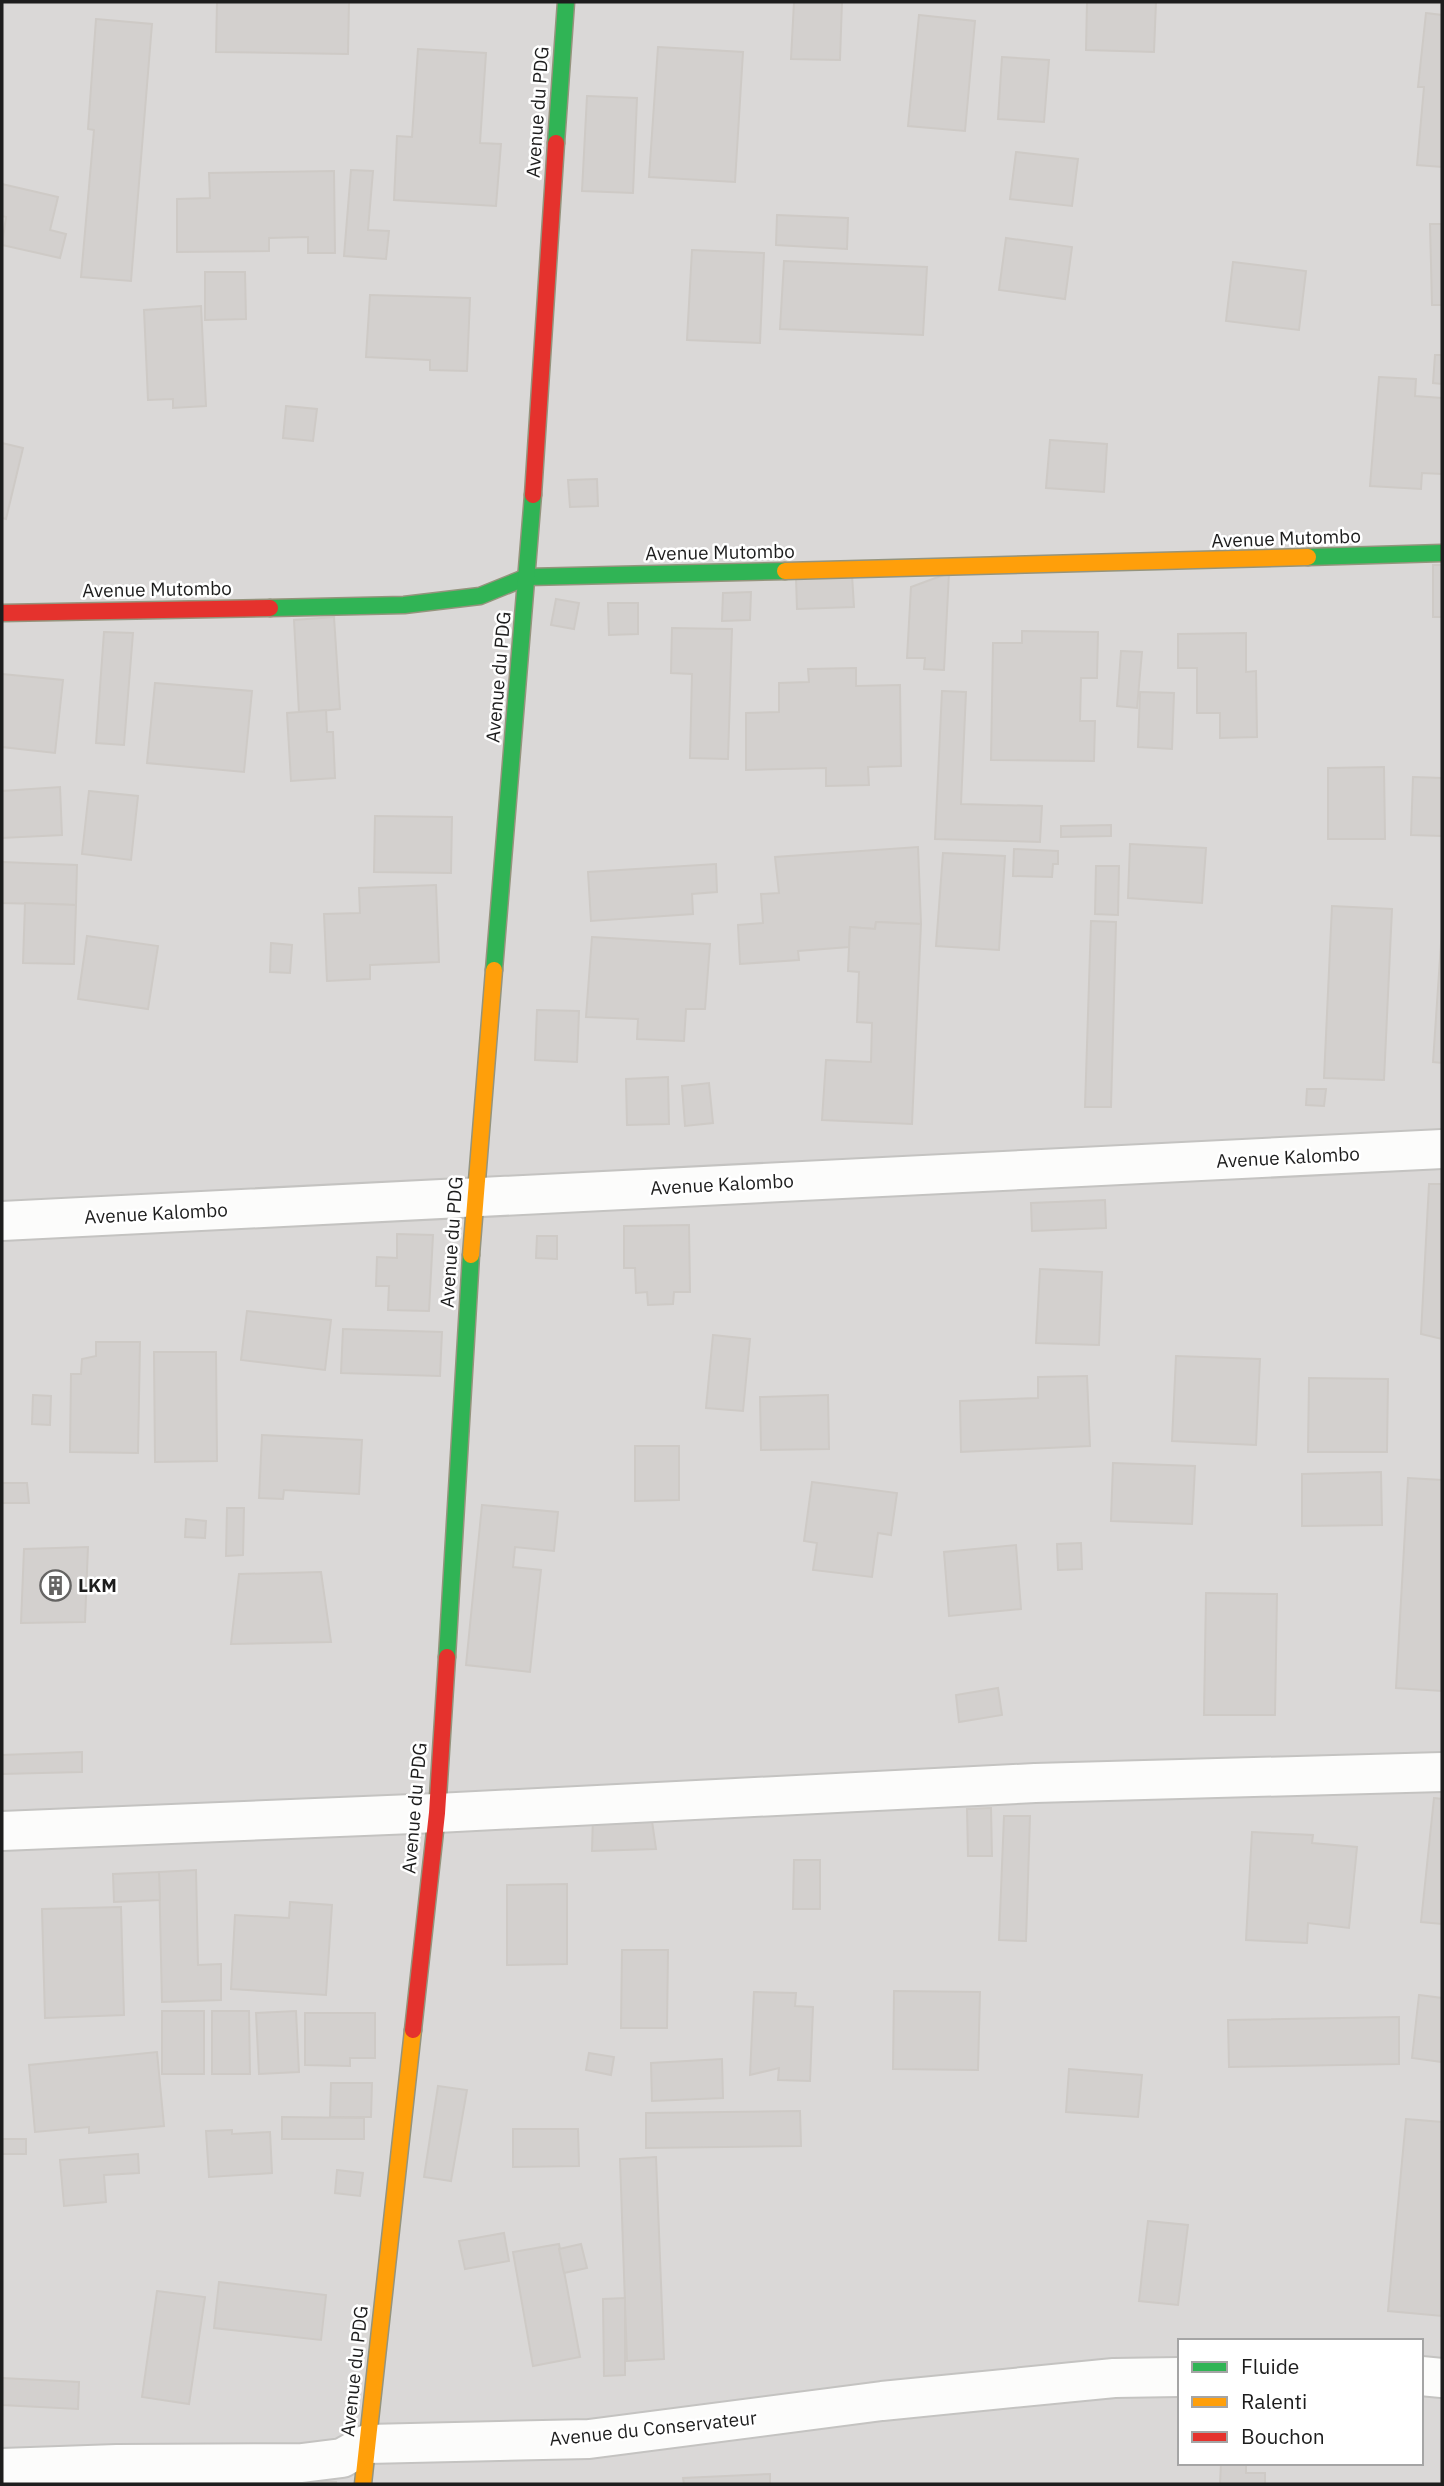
<svg xmlns="http://www.w3.org/2000/svg" width="1444" height="2486" font-family="'IBM Plex Sans',sans-serif">
	<style>
		.residential { fill: #dad8d7; fill-rule: evenodd }
		.building { fill: #d3d0ce; stroke: #cecac6; stroke-width: 2 }
		.lines { fill: none; stroke-linecap: round; stroke-linejoin: round }
		.street-casing { stroke: #c4c3c1; stroke-width: 42 }
		.fast-casing { stroke: #95947d; stroke-width: 19 }
		.slow-casing { stroke: #95947d; stroke-width: 19 }
		.jam-casing { stroke: #95947d; stroke-width: 19 }
		.street { stroke: #fcfcfb; stroke-width: 38 }
		.fast { stroke: #30b455; stroke-width: 16 }
		.slow { stroke: #ff9f0a; stroke-width: 16 }
		.jam { stroke: #e5322d; stroke-width: 16 }
		.labels { text-anchor: middle; dominant-baseline: central; stroke-width: 5; stroke-linejoin: round; paint-order: stroke }
		.street-label { font-size: 19px; fill: #1d1d1d; stroke: #fff }
		.poi-label { font-size: 19px; font-weight: bold; fill: #1d1d1d; stroke: #fff; text-anchor: start }
	</style>
	<rect width="100%" height="100%" fill="#ebe8e5"/>
	<path class="residential" d="M2 2H1442V2484H2ZM1180 2341H1421V2463H1180Z"/>
	<g class="building">
		<path d="M217 2H349L348 54 216 52Z"/>
		<path d="M794 2H842L840 60 791 59Z"/>
		<path d="M1087 2H1156L1154 52 1086 50Z"/>
		<path d="M1426 13 1442 15V167L1417 165 1424 87H1418Z"/>
		<path d="M919 15 975 21 965 131 908 126Z"/>
		<path d="M96 19 152 24 131 281 81 277 94 130 88 129Z"/>
		<path d="M658 47 743 52 735 182 649 177Z"/>
		<path d="M418 49 486 53 480 143 501 144 496 206 394 200 397 136 412 137Z"/>
		<path d="M1002 57 1049 60 1044 122 998 119Z"/>
		<path d="M587 96 637 98 633 193 582 191Z"/>
		<path d="M1016 152 1078 159 1072 206 1010 199Z"/>
		<path d="M351 170 373 171 368 230 389 231 386 259 344 256Z"/>
		<path d="M334 171 335 253H308V237L269 238V251L177 252V199L210 198 209 173Z"/>
		<path d="M2 184 58 197 50 230 66 234 60 258 2 245 6 217 2 216Z"/>
		<path d="M777 215 848 218 847 249 776 245Z"/>
		<path d="M1430 224H1442V305H1432Z"/>
		<path d="M1006 238 1072 247 1065 299 999 290Z"/>
		<path d="M692 250 764 253 760 343 687 340Z"/>
		<path d="M784 261 927 267 923 335 780 329Z"/>
		<path d="M1233 262 1306 271 1299 330 1226 321Z"/>
		<path d="M205 272H245L246 319 205 320Z"/>
		<path d="M370 295 470 298 467 371 430 370V360L366 357Z"/>
		<path d="M201 306 206 406 173 408V399L148 400 144 310Z"/>
		<path d="M1435 355H1442V384L1433 383Z"/>
		<path d="M1379 377 1416 379 1415 396 1442 398V474L1422 473 1421 489 1370 486Z"/>
		<path d="M286 406 317 409 313 441 283 438Z"/>
		<path d="M1050 440 1107 444 1104 492 1046 488Z"/>
		<path d="M2 443 23 448 6 519 2 518Z"/>
		<path d="M597 479 598 506 570 507 568 480Z"/>
		<rect x="1433" y="565" width="9" height="52"/>
		<path d="M949 573 944 670 924 669 925 658H907L911 587Z"/>
		<path d="M852 575 854 607 797 609 796 578Z"/>
		<path d="M751 592 750 620 722 621 723 593Z"/>
		<path d="M556 599 579 603 574 629 551 625Z"/>
		<path d="M608 603H638V634L609 635Z"/>
		<path d="M334 617 340 709 299 713 294 620Z"/>
		<path d="M672 628 732 629 728 759 690 758 692 674 671 673Z"/>
		<path d="M1022 631 1098 632 1097 678H1081L1080 721H1095L1094 761 991 760 993 643H1022Z"/>
		<path d="M104 632 133 633 124 745 96 743Z"/>
		<path d="M1246 633V672L1256 671 1257 737 1220 738V713H1197V668H1178V634Z"/>
		<path d="M1121 651 1142 652 1137 708 1117 706Z"/>
		<path d="M856 668V686L900 685 901 766 868 767 869 785 826 786V768L746 770V713L779 712V683L809 682 808 669Z"/>
		<path d="M2 674 63 680 55 753 2 747Z"/>
		<path d="M155 683 252 691 244 772 147 763Z"/>
		<path d="M942 691 966 692 961 804 1042 806 1040 842 935 839Z"/>
		<path d="M1140 692 1174 693 1172 749 1138 747Z"/>
		<path d="M326 710 327 732H333L335 778 291 781 287 713Z"/>
		<path d="M1384 767 1385 839H1328V768Z"/>
		<path d="M1413 777 1442 778V836L1411 835Z"/>
		<path d="M60 787 62 835 2 838V791Z"/>
		<path d="M89 791 138 796 131 860 82 854Z"/>
		<path d="M375 816 452 817 451 873 374 872Z"/>
		<path d="M1111 825V836L1061 837V826Z"/>
		<path d="M1130 844 1206 848 1202 903 1128 898Z"/>
		<path d="M918 847 921 924 876 922 875 929 850 927 849 947 798 951 799 960 740 964 738 925 763 923 761 894 779 893 775 857Z"/>
		<path d="M1014 849 1058 851V864H1053L1052 877 1013 876Z"/>
		<path d="M943 853 1005 856 999 950 936 946Z"/>
		<path d="M2 862 77 865 76 905 2 903Z"/>
		<path d="M716 864 717 892 692 894 693 914 591 921 588 872Z"/>
		<path d="M1096 866H1119L1118 915 1095 914Z"/>
		<path d="M436 885 439 962 370 965V979L327 981 324 914 360 913 359 888Z"/>
		<path d="M25 903 76 905 74 964 23 963Z"/>
		<path d="M1332 906 1392 909 1384 1080 1324 1078Z"/>
		<path d="M1091 921 1116 922 1111 1107H1085Z"/>
		<path d="M876 922 921 924 912 1124 822 1120 826 1060 871 1062 872 1023 857 1022 859 972 848 971 850 927 875 929Z"/>
		<path d="M1442 929V1063L1433 1062Z"/>
		<path d="M87 936 158 946 148 1009 78 999Z"/>
		<path d="M592 937 710 944 705 1009H686L684 1041 637 1039 638 1019 586 1017Z"/>
		<path d="M271 943 292 945 290 973 270 972Z"/>
		<path d="M537 1010 579 1011 577 1062 535 1060Z"/>
		<path d="M668 1077 669 1124 627 1125 626 1079Z"/>
		<path d="M709 1083 713 1123 685 1126 682 1086Z"/>
		<path d="M1307 1089H1326L1324 1106 1306 1105Z"/>
		<path d="M1429 1184H1442V1339L1421 1334Z"/>
		<path d="M1105 1200 1106 1228 1032 1231 1031 1203Z"/>
		<path d="M689 1225 690 1292H674L673 1304 648 1305 647 1292 636 1293 635 1268H624V1226Z"/>
		<path d="M397 1234 433 1235 429 1311 388 1310 389 1286H376L377 1257 397 1258Z"/>
		<path d="M537 1236H557V1259L536 1258Z"/>
		<path d="M1040 1269 1102 1272 1099 1345 1036 1343Z"/>
		<path d="M247 1311 331 1320 325 1370 241 1360Z"/>
		<path d="M343 1329 442 1332 440 1376 341 1373Z"/>
		<path d="M713 1335 750 1339 743 1411 706 1408Z"/>
		<path d="M96 1342H140L138 1453 70 1452 71 1374H81L82 1359 96 1356Z"/>
		<path d="M154 1352H216L217 1461 155 1462Z"/>
		<path d="M1176 1356 1260 1359 1256 1445 1172 1441Z"/>
		<path d="M1087 1376 1090 1446 961 1452 960 1401 1038 1398V1377Z"/>
		<path d="M1309 1378 1388 1379 1387 1452H1308Z"/>
		<path d="M33 1395 51 1396 50 1425 32 1424Z"/>
		<path d="M828 1395 829 1449 761 1450 760 1397Z"/>
		<path d="M262 1435 362 1440 359 1494 284 1490 283 1499 259 1498Z"/>
		<path d="M635 1446H679V1500L635 1501Z"/>
		<path d="M1113 1463 1195 1466 1192 1524 1111 1521Z"/>
		<path d="M1381 1472 1382 1525 1302 1526V1474Z"/>
		<path d="M1408 1478 1442 1480V1691L1396 1688Z"/>
		<path d="M812 1482 897 1493 891 1535 878 1533 872 1577 813 1570 817 1543 804 1541Z"/>
		<path d="M2 1483H27L29 1503H2Z"/>
		<path d="M482 1505 558 1512 554 1551 515 1547 513 1567 541 1570 530 1672 466 1665Z"/>
		<path d="M227 1508H244L243 1555 226 1556Z"/>
		<path d="M186 1519 206 1521 205 1538 185 1537Z"/>
		<path d="M1081 1543 1082 1569 1058 1570 1057 1544Z"/>
		<path d="M1016 1545 1021 1609 949 1616 944 1552Z"/>
		<path d="M88 1547 85 1622 21 1623 24 1549Z"/>
		<path d="M321 1572 331 1642 231 1644 239 1574Z"/>
		<path d="M1206 1593 1277 1594 1275 1715H1204Z"/>
		<path d="M998 1688 1002 1715 959 1722 956 1695Z"/>
		<path d="M82 1752V1772L2 1774V1755Z"/>
		<path d="M1434 1798 1442 1799V1924L1421 1922Z"/>
		<path d="M991 1808 992 1856H968L967 1809Z"/>
		<path d="M593 1816 652 1821 656 1849 592 1851Z"/>
		<path d="M1004 1816H1030L1026 1941 999 1940Z"/>
		<path d="M1252 1832 1313 1835 1312 1843 1357 1847 1349 1928 1308 1923 1307 1943 1246 1940Z"/>
		<path d="M794 1860H820V1909H793Z"/>
		<path d="M196 1870 198 1965 221 1964V2000L162 2002 159 1872Z"/>
		<path d="M159 1872 160 1900 114 1902 113 1874Z"/>
		<path d="M567 1884V1964L507 1965V1885Z"/>
		<path d="M290 1902 332 1905 326 1995 231 1989 235 1915 289 1918Z"/>
		<path d="M121 1907 124 2015 45 2018 42 1909Z"/>
		<path d="M622 1950H668L667 2028H621Z"/>
		<path d="M894 1991 980 1992 978 2070 893 2069Z"/>
		<path d="M754 1992 796 1993 795 2006 813 2007 810 2081 778 2080 779 2068 750 2075Z"/>
		<path d="M1419 1995 1442 1998V2062L1412 2058Z"/>
		<rect x="162" y="2011" width="42" height="63"/>
		<path d="M212 2011H249L250 2074H212Z"/>
		<path d="M296 2011 299 2072 259 2074 256 2013Z"/>
		<path d="M305 2013H375V2058H350V2066L305 2065Z"/>
		<path d="M1399 2017V2064L1229 2067 1228 2020Z"/>
		<path d="M157 2052 164 2126 89 2133V2127L35 2132 29 2065Z"/>
		<path d="M589 2053 614 2057 611 2075 586 2070Z"/>
		<path d="M722 2059 723 2098 652 2101 651 2063Z"/>
		<path d="M1069 2069 1142 2075 1138 2117 1066 2112Z"/>
		<path d="M331 2083H372L371 2117H330Z"/>
		<path d="M438 2086 467 2090 451 2181 424 2177Z"/>
		<path d="M800 2111 801 2146 646 2148V2113Z"/>
		<path d="M282 2117 364 2118V2139H282Z"/>
		<path d="M1406 2119 1442 2122V2316L1388 2311Z"/>
		<path d="M513 2129H578L579 2166 513 2167Z"/>
		<path d="M232 2130V2134L270 2132 272 2173 209 2177 206 2131Z"/>
		<rect x="2" y="2139" width="24" height="15"/>
		<path d="M138 2154 139 2173 104 2175 106 2202 64 2206 60 2160Z"/>
		<path d="M656 2157 664 2359 627 2361 620 2159Z"/>
		<path d="M337 2170 363 2173 360 2196 335 2193Z"/>
		<path d="M1148 2221 1188 2225 1178 2305 1139 2301Z"/>
		<path d="M504 2233 509 2261 465 2269 459 2241Z"/>
		<path d="M559 2244 580 2357 533 2366 513 2252Z"/>
		<path d="M581 2244 587 2268 564 2273 559 2249Z"/>
		<path d="M219 2282 326 2295 321 2340 214 2328Z"/>
		<path d="M157 2291 205 2297 189 2404 142 2397Z"/>
		<path d="M625 2298V2375L604 2376 603 2299Z"/>
		<path d="M2 2378 79 2382 78 2409 2 2405Z"/>
		<path d="M1221 2463H1246V2473H1265V2484H1220Z"/>
		<path d="M770 2474V2484H684L683 2478Z"/>
		<path d="M139 2477 336 2482V2484H123V2482Z"/>
	</g>
	<g class="lines">
		<defs>
			<g id="street">
				<path d="M2 1221 1442 1149"/>
				<path d="M2 1831 437 1813 1035 1783 1442 1772"/>
				<path d="M1421 2376 1442 2378"/>
				<path d="M2 2468 117 2464 302 2463 342 2458 367 2444 589 2439 882 2401 1114 2378 1180 2377"/>
			</g>
			<g id="fast">
				<path d="M556 143 566 2"/>
				<path d="M1308 557 1442 553"/>
				<path d="M270 608 404 605 480 596 527 577 785 571"/>
				<path d="M494 970 533 495"/>
				<path d="M447 1657 471 1255"/>
			</g>
			<g id="slow">
				<path d="M785 571 1308 557"/>
				<path d="M471 1255 494 970"/>
				<path d="M363 2484 413 2030"/>
			</g>
			<g id="jam">
				<path d="M533 495 556 143"/>
				<path d="M2 613 270 608"/>
				<path d="M413 2030 437 1813 447 1657"/>
			</g>
		</defs>
		<use href="#street" class="street-casing"/>
		<use href="#fast" class="fast-casing"/>
		<use href="#slow" class="slow-casing"/>
		<use href="#jam" class="jam-casing"/>
		<use href="#street" class="street"/>
		<use href="#fast" class="fast"/>
		<use href="#slow" class="slow"/>
		<use href="#jam" class="jam"/>
	</g>
	<defs>
		<symbol id="building-ring" viewBox="-11 -11 22 22"><circle r="9.5" fill="#fff" stroke="#656463" stroke-width="1.5"/><path d="M-4-6H4V6H1V3H-1V6H-4ZM-2.5-4.3h1.7v1.8h-1.7ZM.8-4.3h1.7v1.8H.8ZM-2.5-1h1.7V.8h-1.7ZM.8-1h1.7V.8H.8Z" fill="#656463"/></symbol>
	</defs>
	<g fill-rule="evenodd">
		<use href="#building-ring" x="38" y="1568" width="35" height="35"/>
	</g>
	<g class="labels">
		<g class="street-label">
			<text transform="translate(537 112) rotate(-86)">Avenue du PDG</text>
			<text transform="translate(1286 538) rotate(-2)">Avenue Mutombo</text>
			<text transform="translate(720 552) rotate(-1)">Avenue Mutombo</text>
			<text transform="translate(157 589) rotate(-1)">Avenue Mutombo</text>
			<text transform="translate(498 677) rotate(-85)">Avenue du PDG</text>
			<text transform="translate(1288 1157) rotate(-3)">Avenue Kalombo</text>
			<text transform="translate(722 1184) rotate(-3)">Avenue Kalombo</text>
			<text transform="translate(156 1213) rotate(-3)">Avenue Kalombo</text>
			<text transform="translate(451 1242) rotate(-86)">Avenue du PDG</text>
			<text transform="translate(414 1808) rotate(-85)">Avenue du PDG</text>
			<text transform="translate(354 2371) rotate(-84)">Avenue du PDG</text>
			<text transform="translate(653 2428) rotate(-6)">Avenue du Conservateur</text>
		</g>
		<g class="poi-label">
			<text x="78" y="1585">LKM</text>
		</g>
	</g>
	<rect width="1444" height="2486" fill="none" stroke="#1d1d1d" stroke-width="7"/>
	<rect x="1178" y="2339" width="245" height="126" fill="#ffffff" stroke="#a5a5a5" stroke-width="2"/>
	<rect x="1192" y="2362" width="35" height="10" fill="#30b455" stroke="#a5a5a5" stroke-width="2"/>
	<text x="1241" y="2374" font-size="21" fill="#1d1d1d">Fluide</text>
	<rect x="1192" y="2397" width="35" height="10" fill="#ff9f0a" stroke="#a5a5a5" stroke-width="2"/>
	<text x="1241" y="2409" font-size="21" fill="#1d1d1d">Ralenti</text>
	<rect x="1192" y="2432" width="35" height="10" fill="#e5322d" stroke="#a5a5a5" stroke-width="2"/>
	<text x="1241" y="2444" font-size="21" fill="#1d1d1d">Bouchon</text>
</svg>
